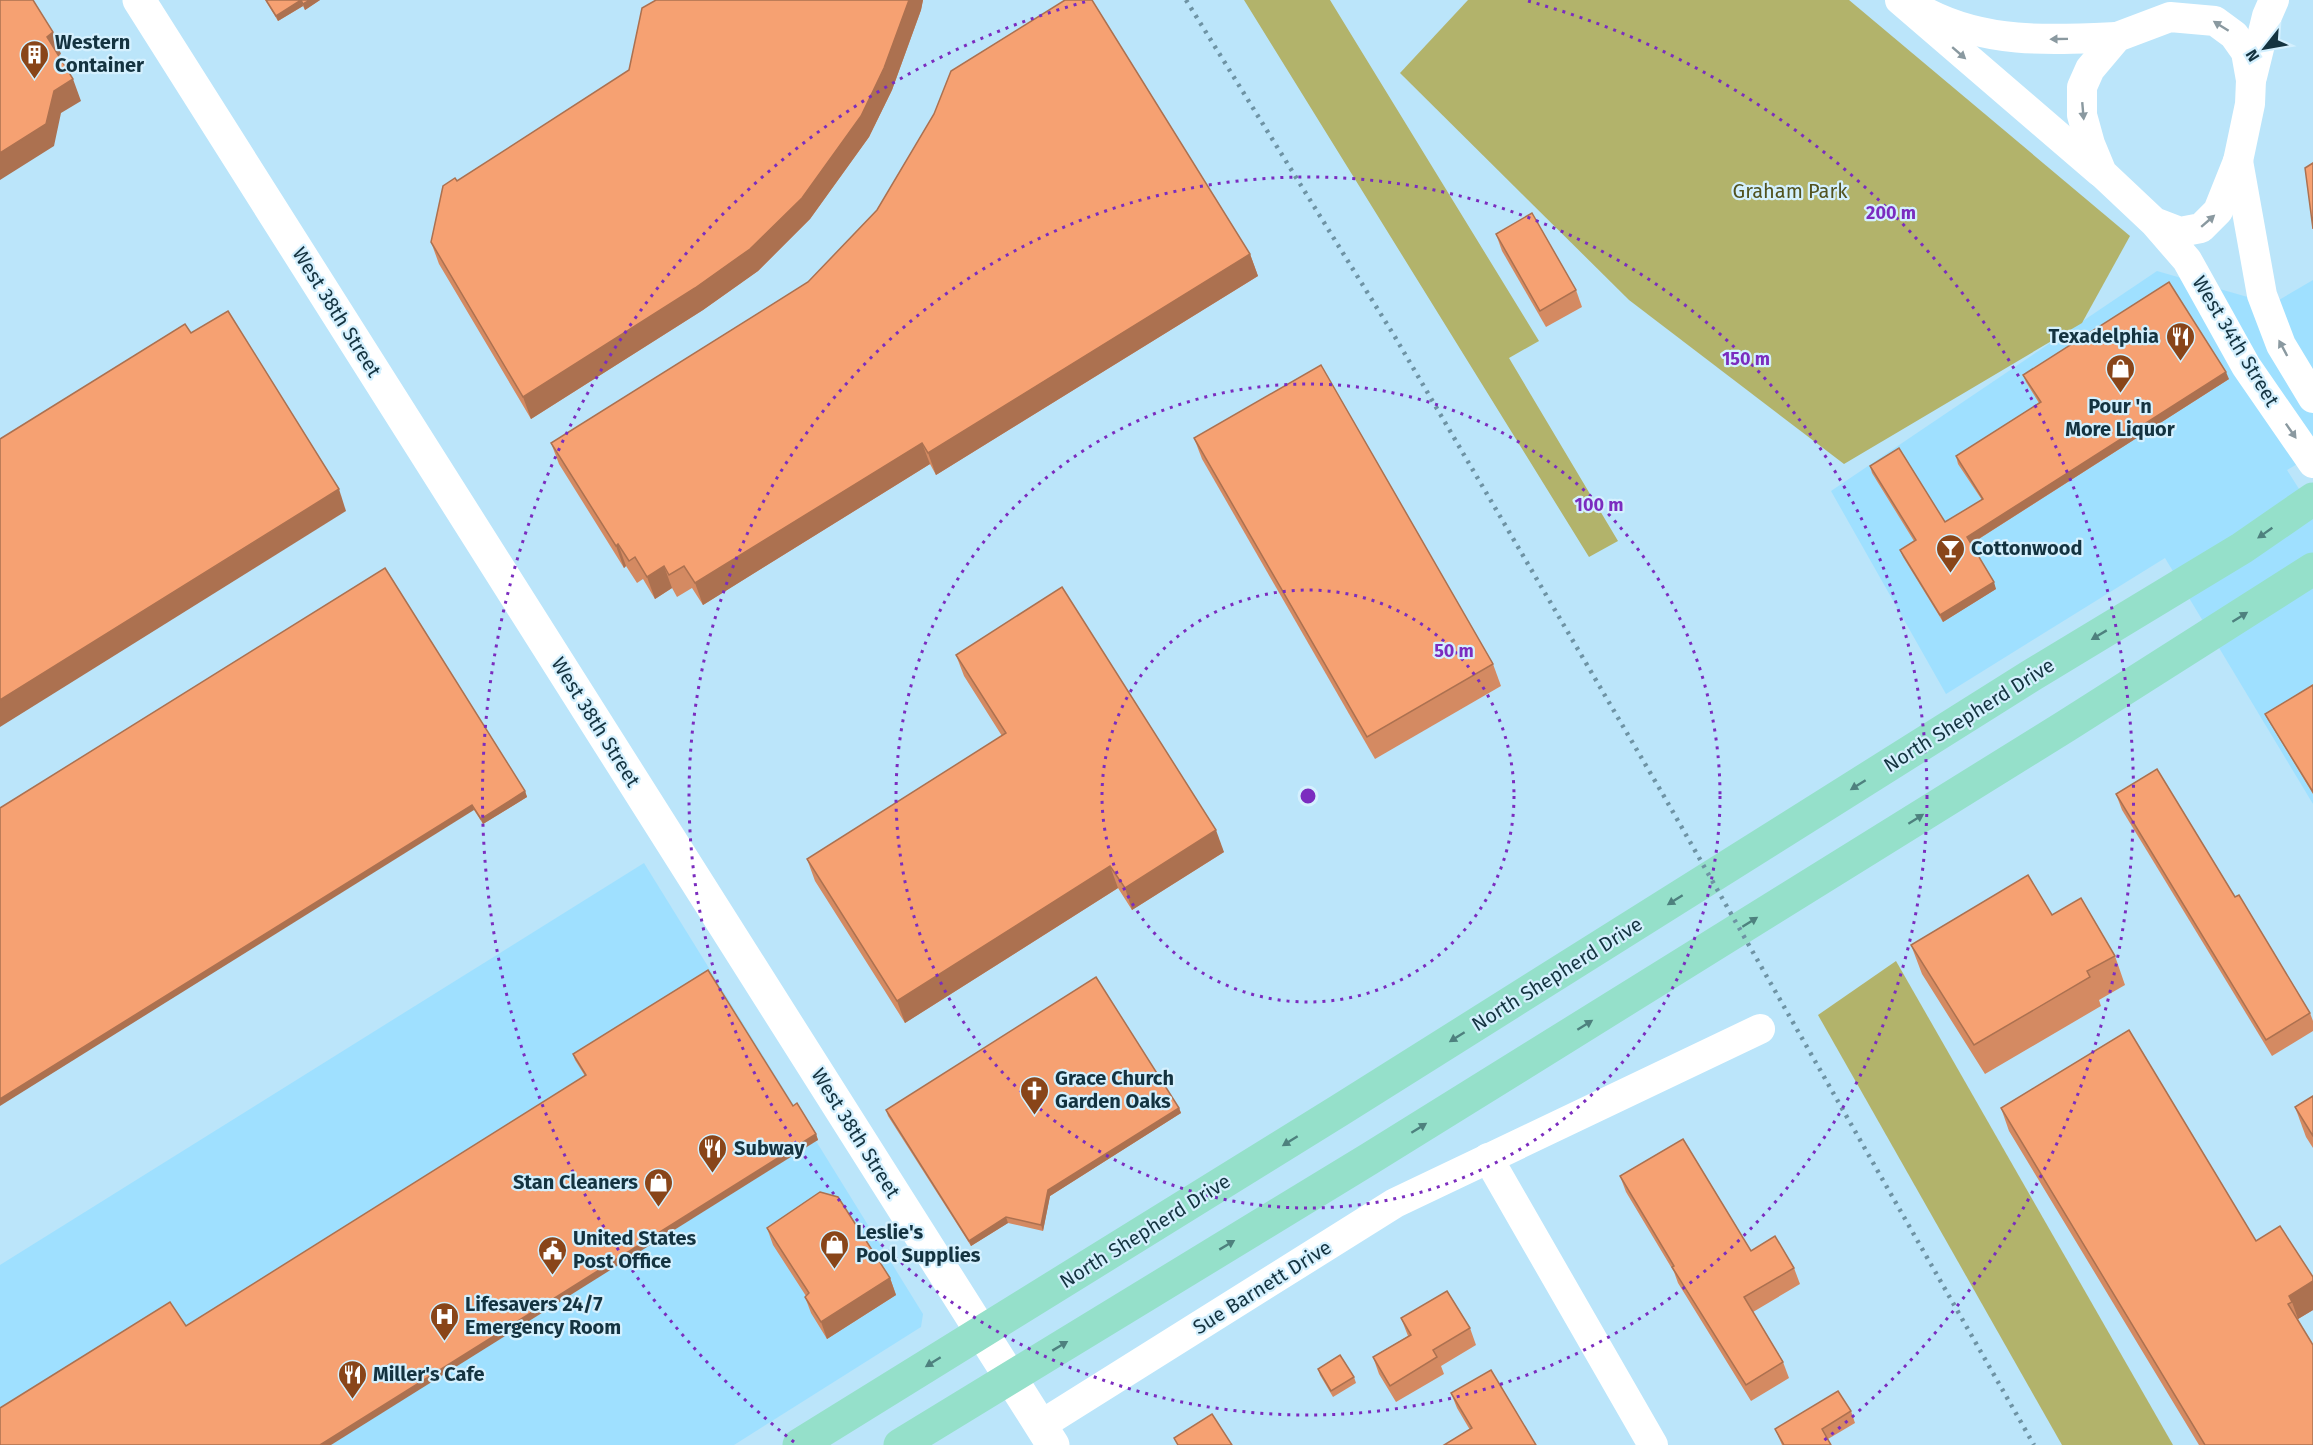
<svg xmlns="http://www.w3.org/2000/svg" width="2313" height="1445" font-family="'Fira Sans',sans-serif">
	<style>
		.built { fill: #9fe0ff }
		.green { fill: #b2b36b }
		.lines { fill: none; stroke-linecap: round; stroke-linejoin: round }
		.minor { stroke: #fff; stroke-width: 30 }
		.tertiary { stroke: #fff; stroke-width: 33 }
		.primary { stroke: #95e0ca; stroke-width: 33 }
		.rail { stroke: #6e93a4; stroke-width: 4.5; stroke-dasharray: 3 6; stroke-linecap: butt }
		.wall { fill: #d48a62 }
		.shaded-wall { fill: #ac7150 }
		.building { fill: #f6a172; stroke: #ac7150; stroke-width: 1.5 }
		.oneway { fill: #8a99a0 }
		.oneway2 { fill: #4e817e }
		.ring { fill: none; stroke: #7b2cbf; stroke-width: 3; stroke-dasharray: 3 6 }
		.labels { text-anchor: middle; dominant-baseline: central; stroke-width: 4.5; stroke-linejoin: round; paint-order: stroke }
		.poi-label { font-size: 20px; font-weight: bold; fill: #143340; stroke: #d4f0fe; text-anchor: start }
		.park-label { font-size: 20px; fill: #51521f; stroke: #d4f0fe }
		.street-label { font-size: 20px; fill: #143340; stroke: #d4f0fe }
		.centre { fill: #7b2cbf; stroke: #d4f0fe; stroke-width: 3 }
		.ring-label { font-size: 18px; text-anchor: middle; font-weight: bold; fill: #7b2cbf; stroke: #d4f0fe; stroke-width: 4.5; stroke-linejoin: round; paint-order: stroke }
	</style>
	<rect width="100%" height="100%" fill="#bbe5fa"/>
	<g class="built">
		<path d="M2157 271 2272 304 2313 280V455L2287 470 2313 511V804L2165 558 1946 694 1831 491Z"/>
		<path d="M644 863 923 1314 921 1327 734 1445H0V1265Z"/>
	</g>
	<g class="green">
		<path d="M1244 0H1330L1539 341 1509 358 1618 541 1589 557Z"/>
		<path d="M1468 0H1849L2130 236 2082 323 1844 464 1629 300 1400 73Z"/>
		<path d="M1896 961 2173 1445H2062L1818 1015Z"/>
	</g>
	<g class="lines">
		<g class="minor">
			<path d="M1900 0 2100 172"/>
			<path d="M1927 13C1987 44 2051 40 2117 37"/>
			<path d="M2252 77 2267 16 2274 0"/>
			<path d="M2238 161 2262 295 2281 345 2313 398"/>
			<path d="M2154 222 2180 232 2201 228 2218 211 2238 161 2250 104 2251 80 2246 52 2234 35 2215 21 2170 17 2117 37 2090 69 2082 87V115L2090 144 2102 173 2154 222 2187 260 2246 366 2313 463"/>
			<path d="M1488 1158 1653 1445"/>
			<path d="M1041 1425 1395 1203 1760 1029"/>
		</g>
		<path class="tertiary" d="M139 0 1053 1445"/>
		<g class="primary">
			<path d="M799 1445 1340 1110 2032 675 2242 548 2313 499"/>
			<path d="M900 1445 1369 1159 2066 726 2313 569"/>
		</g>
		<path class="rail" d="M1186 0 1395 337 1665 798 2034 1445"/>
	</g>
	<g class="wall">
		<path d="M265 0H320L305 10 303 6 278 21Z"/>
		<path d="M656 0H923L921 10 892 90 869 137 810 219 758 271 703 310 531 419 439 264 431 242 629 70Z"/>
		<path d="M1496 234 1576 290 1582 307 1546 327 1502 251Z"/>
		<path d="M1250 254 1258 276 936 475 930 464 703 605 692 588 677 597 672 588 655 599 643 579 637 583 626 566 624 568 559 464 551 443 808 282Z"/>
		<path d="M2023 375 2229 379 1971 544 1996 589 1943 622 1903 557 1900 550 1914 541 1872 473 1870 466 1945 522 1982 500 1958 464 1956 456 2039 403 2026 382Z"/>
		<path d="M1194 438 1493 664 1501 686 1375 759 1202 459Z"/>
		<path d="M956 655 1224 852 1132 910 1118 888 905 1023 815 881 807 859 1002 736 964 676Z"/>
		<path d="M2313 685V794L2268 720 2265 714Z"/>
		<path d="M525 791 527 797 483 824 474 810 0 808Z"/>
		<path d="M2116 794 2235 897 2310 1013 2313 1021V1031L2272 1056 2122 810Z"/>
		<path d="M2052 915 2115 956 2125 985 2099 1000 2101 1006 1985 1074 1922 974 1911 945Z"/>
		<path d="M573 1054 793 1106 816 1134 818 1140 186 1326 585 1076 575 1060Z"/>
		<path d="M2313 1096V1148L2306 1137 2295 1107Z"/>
		<path d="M1179 1108 1181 1113 1050 1196 1043 1231 1008 1223 971 1246 888 1116 886 1110Z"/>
		<path d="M2001 1108 2256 1241 2313 1277V1310L2298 1319 2300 1324 2313 1445H2199L2009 1131Z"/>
		<path d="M1620 1176 1751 1251 1794 1268 1800 1284 1753 1312 1783 1362 1789 1378 1751 1401 1678 1283 1674 1272 1626 1192Z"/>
		<path d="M767 1228 890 1278 896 1295 827 1339 811 1313 805 1297 806 1296 773 1245Z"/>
		<path d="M1401 1318 1470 1328 1476 1345 1441 1366 1444 1374 1396 1402 1379 1374 1373 1357 1408 1336Z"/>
		<path d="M1318 1369 1354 1377 1356 1383 1333 1397 1320 1375Z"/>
		<path d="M1451 1393 1536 1445 1470 1430 1457 1408Z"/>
		<path d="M1851 1411 1855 1423 1828 1439 1831 1445H1782L1775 1429Z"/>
	</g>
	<g class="shaded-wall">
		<path d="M301 0 303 6 278 21 276 16Z"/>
		<path d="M310 0H320L305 10 303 4Z"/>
		<path d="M909 0H923L921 10 892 90 869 137 810 219 758 271 703 310 531 419 523 397Z"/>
		<path d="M53 32 61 54 55 58 47 37Z"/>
		<path d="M73 79 81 101 61 113 54 146 0 180V153L54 91Z"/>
		<path d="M1250 254 1258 276 936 475 928 453Z"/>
		<path d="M2226 372 2229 379 1969 545 1967 537Z"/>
		<path d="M922 443 930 464 703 605 695 583Z"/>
		<path d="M339 489 346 511 0 727V700Z"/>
		<path d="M618 544 626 566 624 568 616 546Z"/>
		<path d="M664 566 672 588 655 599 647 577Z"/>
		<path d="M1994 582 1996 589 1943 622 1940 615Z"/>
		<path d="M525 791 527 797 483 824 481 819Z"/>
		<path d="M472 805 474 810 0 1106V1099Z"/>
		<path d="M1216 830 1224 852 1132 910 1125 888Z"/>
		<path d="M1110 866 1118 888 905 1023 897 1001Z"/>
		<path d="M1179 1108 1181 1113 1050 1196 1043 1231 1041 1225 1048 1190Z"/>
		<path d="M816 1134 818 1140 331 1445H320Z"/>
		<path d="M1006 1217 1008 1223 971 1246 969 1241Z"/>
		<path d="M890 1278 896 1295 827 1339 821 1322Z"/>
		<path d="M2313 1281V1310L2298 1319 2292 1302 2289 1296Z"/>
	</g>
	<g class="building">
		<path d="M0 0H33L53 32 47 37 73 79 54 91 46 124 0 153Z"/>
		<path d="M266 0H301L276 16Z"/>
		<path d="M301 0H310L303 4Z"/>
		<path d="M656 0H909L884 68 861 116 802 198 750 249 695 288 523 397 431 242 443 186 455 178 457 181 629 70 642 8Z"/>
		<path d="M1065 0H1092L1250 254 928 453 922 443 695 583 684 566 669 575 664 566 647 577 635 557 629 561 618 544 616 546 551 443 808 282 877 210 934 114 951 71Z"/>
		<path d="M2313 163V229L2305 168Z"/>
		<path d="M1532 213 1576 290 1540 311 1496 234Z"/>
		<path d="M2169 282 2226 372 1967 537 1994 582 1940 615 1900 550 1916 540 1870 466 1899 448 1945 522 1983 499 1956 456 2041 402 2023 375Z"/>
		<path d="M228 311 339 489 0 700V439L185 324 191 333Z"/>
		<path d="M1321 365 1493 664 1367 737 1194 438Z"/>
		<path d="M385 568 525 791 481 819 472 805 0 1099V808Z"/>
		<path d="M1062 587 1216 830 1125 888 1110 866 897 1001 807 859 1006 733 956 655Z"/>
		<path d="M2313 685V792L2265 714Z"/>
		<path d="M2157 769 2235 897 2239 895 2310 1013 2266 1040 2116 794Z"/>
		<path d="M2028 875 2052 915 2081 898 2115 956 2087 971 2090 977 1974 1045 1911 945Z"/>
		<path d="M708 970 793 1106 797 1103 816 1134 320 1445H0V1408L170 1302 186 1326 586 1075 573 1054Z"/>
		<path d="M1096 977 1179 1108 1048 1190 1041 1225 1006 1217 969 1241 886 1110Z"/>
		<path d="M2129 1030 2256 1241 2280 1226 2313 1277V1281L2289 1296 2292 1302 2288 1304 2313 1345V1445H2205L2001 1108Z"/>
		<path d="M2313 1096V1136L2295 1107Z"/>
		<path d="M1683 1139 1751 1251 1775 1236 1794 1268 1744 1297 1783 1362 1746 1385 1672 1267 1674 1266 1620 1176Z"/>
		<path d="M820 1192 838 1197 890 1278 821 1322 805 1297 809 1293 767 1228Z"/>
		<path d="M1447 1291 1470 1328 1433 1350 1437 1357 1390 1386 1373 1357 1411 1335 1401 1318Z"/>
		<path d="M1340 1355 1354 1377 1331 1391 1318 1369Z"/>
		<path d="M1491 1370 1536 1445H1444L1472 1428 1451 1393Z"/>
		<path d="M1838 1391 1851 1411 1822 1429 1831 1445H1784L1775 1429Z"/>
		<path d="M1212 1414 1232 1445H1178L1174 1438Z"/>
	</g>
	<defs><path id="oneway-solid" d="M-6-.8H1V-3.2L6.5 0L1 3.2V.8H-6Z" transform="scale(1.5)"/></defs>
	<g class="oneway">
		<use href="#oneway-solid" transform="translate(2221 26) rotate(-148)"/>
		<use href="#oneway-solid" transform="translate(2059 39) rotate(179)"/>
		<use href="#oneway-solid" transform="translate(1959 53) rotate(41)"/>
		<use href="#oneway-solid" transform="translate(2083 111) rotate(85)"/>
		<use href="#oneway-solid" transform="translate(2208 221) rotate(-41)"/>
		<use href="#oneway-solid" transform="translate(2283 348) rotate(-118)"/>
		<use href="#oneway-solid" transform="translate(2291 431) rotate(55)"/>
	</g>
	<g class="oneway2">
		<use href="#oneway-solid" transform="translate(2265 533) rotate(145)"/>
		<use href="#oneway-solid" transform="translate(2240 617) rotate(-32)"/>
		<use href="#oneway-solid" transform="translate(2099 635) rotate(149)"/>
		<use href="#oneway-solid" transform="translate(1858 785) rotate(148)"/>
		<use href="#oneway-solid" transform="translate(1916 819) rotate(-32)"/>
		<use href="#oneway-solid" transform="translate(1675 900) rotate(148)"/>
		<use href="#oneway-solid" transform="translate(1750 922) rotate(-32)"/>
		<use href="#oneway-solid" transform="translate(1585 1025) rotate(-32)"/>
		<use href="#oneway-solid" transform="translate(1457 1037) rotate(148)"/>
		<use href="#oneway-solid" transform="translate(1419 1128) rotate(-32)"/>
		<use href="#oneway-solid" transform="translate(1290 1141) rotate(148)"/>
		<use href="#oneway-solid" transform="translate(1227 1245) rotate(-31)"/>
		<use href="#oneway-solid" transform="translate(1060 1346) rotate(-31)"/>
		<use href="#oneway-solid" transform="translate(933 1362) rotate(148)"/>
	</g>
	<g class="ring">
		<circle cx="1308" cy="796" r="206"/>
		<circle cx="1308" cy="796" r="412"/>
		<circle cx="1308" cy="796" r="619"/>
		<path d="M794 1442A825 825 0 0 1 1088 1M1528 1A825 825 0 0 1 1822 1442"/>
	</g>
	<defs>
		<symbol id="building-pin" viewBox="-11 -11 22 30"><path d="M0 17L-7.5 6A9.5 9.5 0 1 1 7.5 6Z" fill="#894519" stroke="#d4f0fe"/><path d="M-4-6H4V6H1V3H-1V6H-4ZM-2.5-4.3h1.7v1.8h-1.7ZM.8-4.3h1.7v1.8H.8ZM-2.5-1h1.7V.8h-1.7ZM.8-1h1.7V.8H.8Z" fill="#fff"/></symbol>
		<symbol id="restaurant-pin" viewBox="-11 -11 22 30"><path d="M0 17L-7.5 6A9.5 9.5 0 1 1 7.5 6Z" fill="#894519" stroke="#d4f0fe"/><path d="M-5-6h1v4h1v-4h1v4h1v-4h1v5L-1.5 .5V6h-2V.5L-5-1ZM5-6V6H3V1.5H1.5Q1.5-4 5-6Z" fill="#fff"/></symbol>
		<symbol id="shop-pin" viewBox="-11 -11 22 30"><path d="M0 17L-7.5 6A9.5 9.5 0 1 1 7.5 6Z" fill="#894519" stroke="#d4f0fe"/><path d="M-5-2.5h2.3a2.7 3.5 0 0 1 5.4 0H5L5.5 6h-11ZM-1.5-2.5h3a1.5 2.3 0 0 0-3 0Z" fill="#fff"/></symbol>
		<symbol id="bar-pin" viewBox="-11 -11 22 30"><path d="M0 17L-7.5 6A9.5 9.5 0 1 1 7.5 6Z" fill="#894519" stroke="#d4f0fe"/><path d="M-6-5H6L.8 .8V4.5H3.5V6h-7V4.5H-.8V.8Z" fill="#fff"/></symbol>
		<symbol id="church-pin" viewBox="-11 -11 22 30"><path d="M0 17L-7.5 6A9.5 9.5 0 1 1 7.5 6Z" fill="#894519" stroke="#d4f0fe"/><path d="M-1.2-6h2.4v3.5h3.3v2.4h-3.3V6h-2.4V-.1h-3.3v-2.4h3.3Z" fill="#fff"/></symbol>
		<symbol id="civic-pin" viewBox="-11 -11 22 30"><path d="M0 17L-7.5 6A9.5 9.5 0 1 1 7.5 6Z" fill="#894519" stroke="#d4f0fe"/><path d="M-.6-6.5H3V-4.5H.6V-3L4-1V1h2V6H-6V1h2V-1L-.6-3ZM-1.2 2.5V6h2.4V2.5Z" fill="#fff"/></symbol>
		<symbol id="hospital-pin" viewBox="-11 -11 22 30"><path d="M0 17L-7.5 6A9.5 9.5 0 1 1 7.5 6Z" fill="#894519" stroke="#d4f0fe"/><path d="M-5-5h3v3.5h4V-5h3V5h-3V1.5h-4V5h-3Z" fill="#fff"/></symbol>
	</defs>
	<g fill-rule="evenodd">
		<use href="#building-pin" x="18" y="38" width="33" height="45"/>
		<use href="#restaurant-pin" x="2164" y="320" width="33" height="45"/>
		<use href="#shop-pin" x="2104" y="352" width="33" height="45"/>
		<use href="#bar-pin" x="1934" y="532" width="33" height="45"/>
		<use href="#church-pin" x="1018" y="1074" width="33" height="45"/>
		<use href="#restaurant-pin" x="696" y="1132" width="33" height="45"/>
		<use href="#shop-pin" x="642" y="1166" width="33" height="45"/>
		<use href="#shop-pin" x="818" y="1228" width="33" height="45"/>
		<use href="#civic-pin" x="536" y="1234" width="33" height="45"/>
		<use href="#hospital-pin" x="428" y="1300" width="33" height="45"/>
		<use href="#restaurant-pin" x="336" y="1358" width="33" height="45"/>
	</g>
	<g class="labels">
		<g class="poi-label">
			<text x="55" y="42">Western<tspan x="55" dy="23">Container</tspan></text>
			<text x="2159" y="336" text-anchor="end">Texadelphia</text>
			<text x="2120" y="406" text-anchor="middle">Pour 'n<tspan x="2120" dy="23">More Liquor</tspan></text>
			<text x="1971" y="548">Cottonwood</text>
			<text x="1055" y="1078">Grace Church<tspan x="1055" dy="23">Garden Oaks</tspan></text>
			<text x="734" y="1148">Subway</text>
			<text x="638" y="1182" text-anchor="end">Stan Cleaners</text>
			<text x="856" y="1232">Leslie's<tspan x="856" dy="23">Pool Supplies</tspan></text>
			<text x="573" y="1238">United States<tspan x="573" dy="23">Post Office</tspan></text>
			<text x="465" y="1304">Lifesavers 24/7<tspan x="465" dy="23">Emergency Room</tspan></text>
			<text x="373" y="1374">Miller's Cafe</text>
		</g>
		<g class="park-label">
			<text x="1790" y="191">Graham Park</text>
		</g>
		<g class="street-label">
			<text transform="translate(337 312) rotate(58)">West 38th Street</text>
			<text transform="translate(2236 341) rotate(59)">West 34th Street</text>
			<text transform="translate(1969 715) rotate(-32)">North Shepherd Drive</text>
			<text transform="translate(596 722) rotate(58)">West 38th Street</text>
			<text transform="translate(1557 974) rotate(-32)">North Shepherd Drive</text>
			<text transform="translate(856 1133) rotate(58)">West 38th Street</text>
			<text transform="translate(1145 1231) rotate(-32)">North Shepherd Drive</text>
			<text transform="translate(1262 1287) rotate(-32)">Sue Barnett Drive</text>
		</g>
	</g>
	<circle cx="1308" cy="796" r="9" class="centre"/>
	<g class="ring-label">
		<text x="1891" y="219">200 m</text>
		<text x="1746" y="365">150 m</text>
		<text x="1599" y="511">100 m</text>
		<text x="1454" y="657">50 m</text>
	</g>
	<g transform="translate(2265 48) rotate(239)" stroke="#d4f0fe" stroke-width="4.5" paint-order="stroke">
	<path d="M0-4.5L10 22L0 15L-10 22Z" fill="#143340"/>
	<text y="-9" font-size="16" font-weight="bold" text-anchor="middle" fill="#143340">N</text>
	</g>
</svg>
